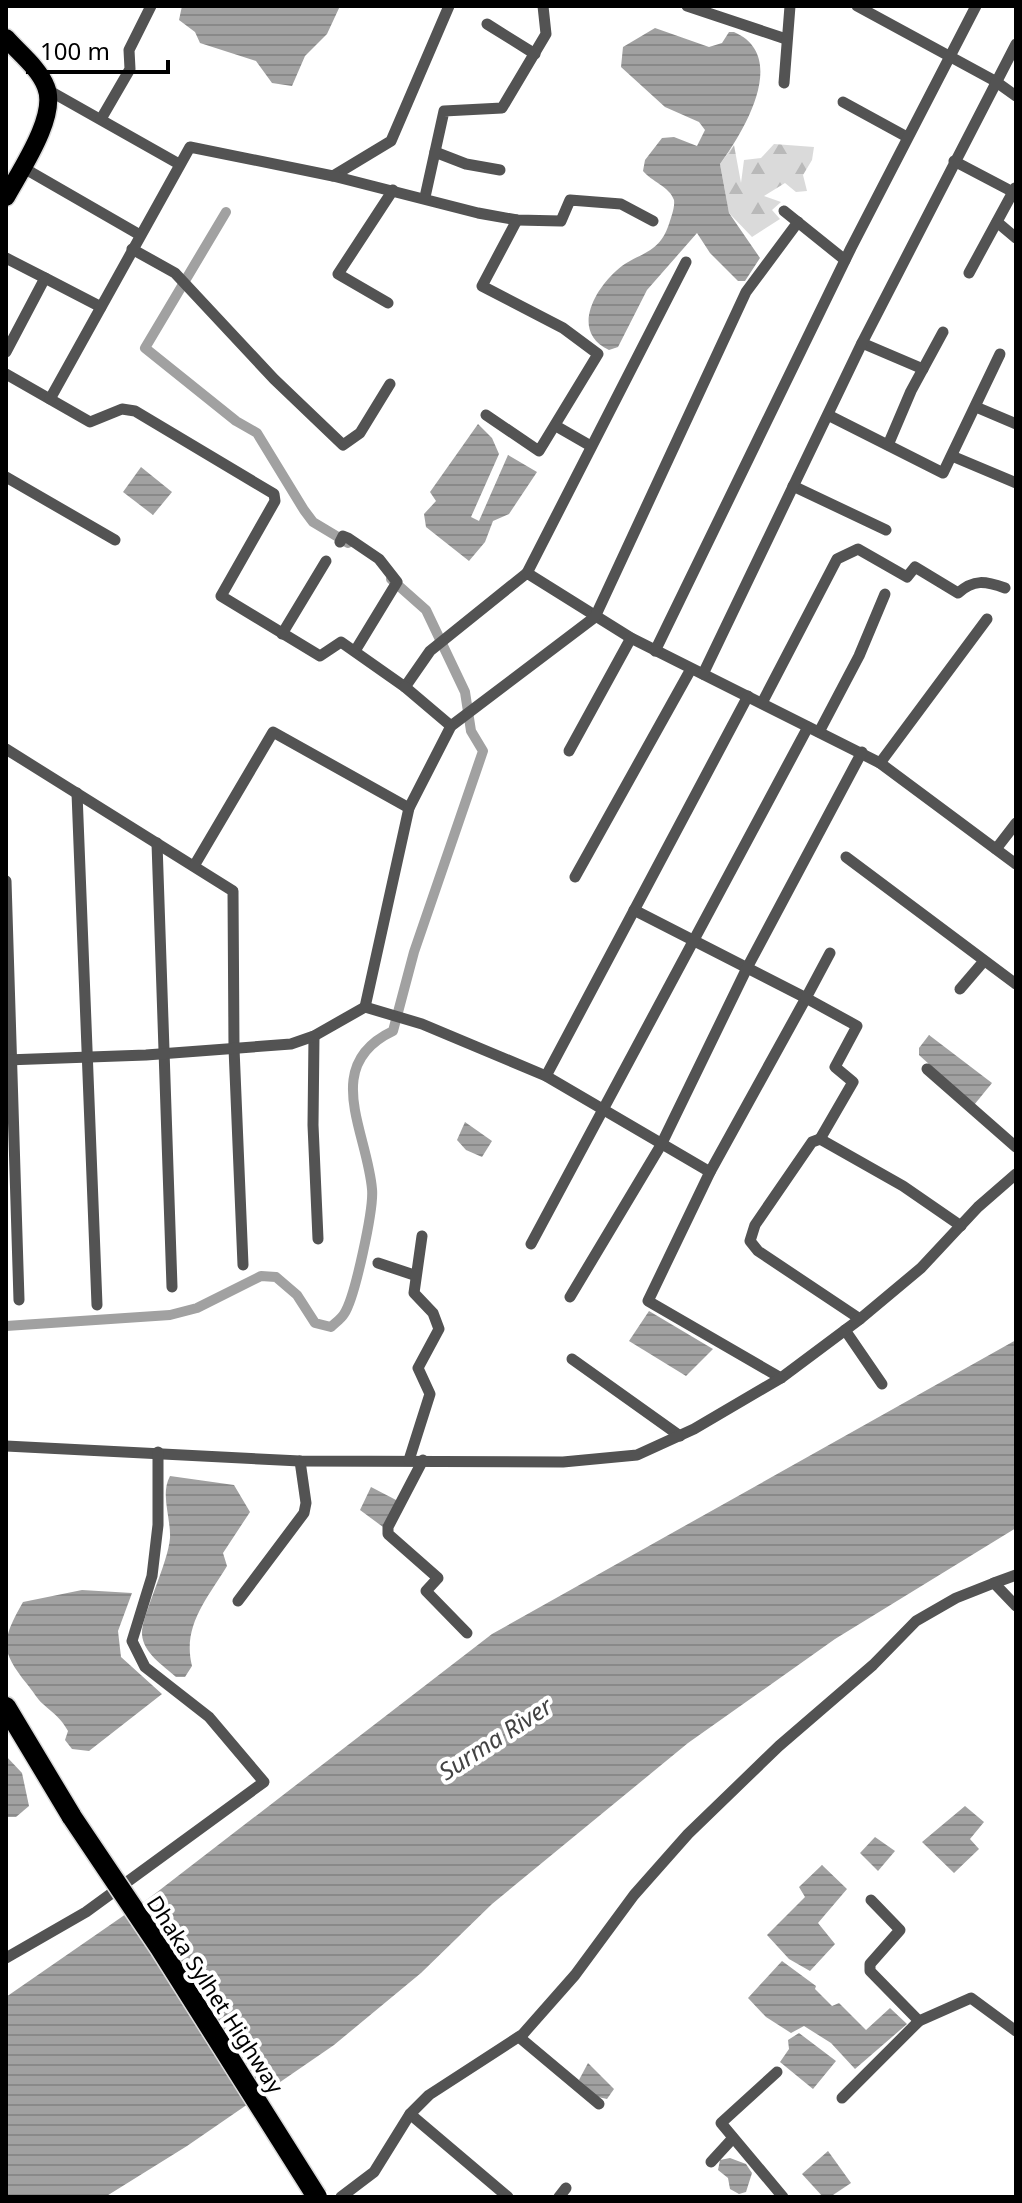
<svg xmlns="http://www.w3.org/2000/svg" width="1022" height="2203" font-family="'Noto Sans',sans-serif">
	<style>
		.forest { fill: url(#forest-firs) }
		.water { fill: url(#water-rules) }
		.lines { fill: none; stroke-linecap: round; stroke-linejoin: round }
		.canal { stroke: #a1a1a1; stroke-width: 10 }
		.primary-casing { stroke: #dbdbdb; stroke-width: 21 }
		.highway-casing { stroke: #dbdbdb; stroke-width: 23 }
		.street { stroke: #535353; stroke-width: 11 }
		.primary { stroke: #000; stroke-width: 18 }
		.highway { stroke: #000; stroke-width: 20 }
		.highway-bridge-casing { stroke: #dbdbdb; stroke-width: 23; stroke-linecap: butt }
		.highway-bridge { stroke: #000; stroke-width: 20 }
		.labels { text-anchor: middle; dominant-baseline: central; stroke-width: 8; stroke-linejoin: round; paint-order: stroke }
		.street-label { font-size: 22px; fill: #000; stroke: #fff }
		.water-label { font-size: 24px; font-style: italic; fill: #424242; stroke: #fff }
	</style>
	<defs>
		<pattern id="forest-firs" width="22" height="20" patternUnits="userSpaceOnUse" patternTransform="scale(2)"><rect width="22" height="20" fill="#dadada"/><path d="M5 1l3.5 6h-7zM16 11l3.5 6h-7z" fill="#b9b9b9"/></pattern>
		<pattern id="water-rules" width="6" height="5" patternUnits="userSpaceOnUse" patternTransform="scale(2)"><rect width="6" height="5" fill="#a1a1a1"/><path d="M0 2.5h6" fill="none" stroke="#898989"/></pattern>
	</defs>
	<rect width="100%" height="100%" fill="#fff"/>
	<path class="forest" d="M774 144 814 147 812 160 803 175 807 191 796 192 785 183 764 196 781 202 772 210 780 219 752 237 729 213 720 164 734 145 741 183 744 160 761 158Z"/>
	<g class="water">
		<path d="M182 6H340L327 34 305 56 292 86 272 83 256 61 200 43 195 32 179 20Z"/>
		<path d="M655 28 709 47 722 43 729 32H734C790 56 743 133 720 164L729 213 760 258 745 281H738L710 253 697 233 647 290 618 347 609 350C572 333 592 293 616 271 636 252 658 257 669 224 671 217 675 208 674 200 670 187 651 181 643 171L645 160 662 138 674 137 697 146 705 130 699 122 665 107 621 67 623 47Z"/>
		<path d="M478 424 492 438 499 454 471 517 479 521 508 455 537 472 509 514 493 521 485 542 469 561 426 527 424 514 436 501 430 492Z"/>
		<path d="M141 467 172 492 153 515 123 492Z"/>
		<path d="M929 1035 992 1083 974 1105 919 1055V1048Z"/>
		<path d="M465 1122 492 1141 482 1157 466 1150 457 1140Z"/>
		<path d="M649 1311 713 1349 686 1376 629 1341Z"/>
		<path d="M1016 1340V1528L835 1639 688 1743 492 1904 421 1973 334 2045 187 2146 105 2197H6V1997L152 1896 492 1634Z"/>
		<path d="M170 1476 234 1485 250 1512 223 1553 227 1566C207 1599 182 1626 192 1666L185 1677H176C163 1665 143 1653 142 1634 141 1617 168 1564 170 1538 171 1518 160 1494 170 1476Z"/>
		<path d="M371 1487 398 1501 383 1527 360 1510Z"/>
		<path d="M82 1590 132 1593 118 1631 121 1657 162 1694 89 1751 72 1749 65 1740 68 1731C60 1717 54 1714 43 1704 37 1699 33 1691 27 1684 0 1650 1 1641 23 1602Z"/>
		<path d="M6 1756 22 1773 29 1806 16 1817H6Z"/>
		<path d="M965 1806 984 1822 970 1839 979 1849 954 1873 922 1842Z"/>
		<path d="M875 1837 895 1851 878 1871 860 1853Z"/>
		<path d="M822 1865 847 1889 818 1923 835 1944 810 1971 789 1959 767 1935 805 1897 799 1887Z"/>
		<path d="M782 1961 816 1986 815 1989 832 2006 839 2003 866 2030 890 2008 907 2024 855 2069 831 2043 804 2026 791 2033 766 2017 748 1998Z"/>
		<path d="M799 2033 836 2061 813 2089 780 2062 789 2049 788 2040Z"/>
		<path d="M588 2063 614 2089 607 2099 598 2097 579 2080Z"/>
		<path d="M828 2151 851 2183 830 2197H823L802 2174Z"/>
		<path d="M730 2158 746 2164 752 2173 746 2192 739 2194 730 2189 728 2178 718 2170 720 2160Z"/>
	</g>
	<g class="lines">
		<g class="canal">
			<path d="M226 212 145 348 236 421 257 433 304 510 313 522 348 543"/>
			<path d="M6 1326 170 1315 197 1308 261 1276 276 1277 297 1295 315 1323 331 1327C335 1323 341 1319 344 1314 355 1298 374 1208 372 1189 367 1131 321 1065 393 1031L414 952 483 751 471 731 465 692 426 610 391 579"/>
		</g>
		<defs>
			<path id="primary" d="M6 38C19 53 39 68 46 87 58 116 20 171 6 197"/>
			<path id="highway" d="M6 1707 72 1817"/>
		</defs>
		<use href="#primary" class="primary-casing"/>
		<use href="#highway" class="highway-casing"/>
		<g class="street">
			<path d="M687 6 786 39"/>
			<path d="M857 6 995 81 1016 96"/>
			<path d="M487 24 535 54"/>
			<path d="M784 83 790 6"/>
			<path d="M48 90 179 164"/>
			<path d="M843 102 907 137"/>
			<path d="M101 119 130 69 129 50 151 6"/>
			<path d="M435 152 466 164 500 170"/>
			<path d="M954 161 1013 192 1015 188"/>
			<path d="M22 167 140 235"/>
			<path d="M333 176 391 141 449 6"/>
			<path d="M425 197 444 111 502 108 546 34 543 6"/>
			<path d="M784 211 845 260"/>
			<path d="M997 222 1016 238"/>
			<path d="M132 249 175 273 274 379 343 445 360 433 390 384"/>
			<path d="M6 258 45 278 6 352"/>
			<path d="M969 273 1013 192"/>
			<path d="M45 278 101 307"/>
			<path d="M388 303 338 274 393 190"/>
			<path d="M862 343 923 369"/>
			<path d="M6 374 90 422 122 409 135 411 274 494 275 501 221 596 320 656 341 642 405 687 430 651 527 573 631 638 880 763 1016 864"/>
			<path d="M50 399 190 147 333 176 478 213 517 220 561 221 570 200 621 204 653 221"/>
			<path d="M976 407 1016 424"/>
			<path d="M486 415 539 451 598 354 563 328 482 286 517 220"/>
			<path d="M828 415 943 473 1000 354"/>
			<path d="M556 426 589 445"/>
			<path d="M888 445 911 391 943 332"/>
			<path d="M952 456 1016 483"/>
			<path d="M6 477 115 540"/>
			<path d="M793 486 886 530"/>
			<path d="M340 542 343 536 348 538 379 559 397 582 355 651"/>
			<path d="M527 573 686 262"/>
			<path d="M282 634 326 561"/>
			<path d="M655 651 851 248 976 6"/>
			<path d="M703 674 862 343 1016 44"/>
			<path d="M405 687 451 726"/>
			<path d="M762 703 837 559 858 549 907 577 915 567 958 593C974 579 985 581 1005 588"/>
			<path d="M819 732 859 656 885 594"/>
			<path d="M6 749 233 891 234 1048 243 1265"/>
			<path d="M569 751 631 638"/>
			<path d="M880 763 987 619"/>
			<path d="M77 793 97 1305"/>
			<path d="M157 843 172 1287"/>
			<path d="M996 849 1016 823"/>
			<path d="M846 857 1016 984"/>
			<path d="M194 866 273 732 409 808"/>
			<path d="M575 877 691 669"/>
			<path d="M6 881 19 1300"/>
			<path d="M634 910 806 998 710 1172 648 1301 781 1378"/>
			<path d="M960 989 984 961"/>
			<path d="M365 1007 409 808 451 726 595 617 746 292 798 222"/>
			<path d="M314 1036 313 1125 318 1239"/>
			<path d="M6 1060 146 1055 291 1044 314 1036 365 1007 422 1024 546 1076 710 1172"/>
			<path d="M927 1069 1016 1147"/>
			<path d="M546 1076 748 696"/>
			<path d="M820 1139 853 1082 835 1067 857 1026 806 998 830 953"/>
			<path d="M531 1244 808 727"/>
			<path d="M378 1263 414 1275"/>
			<path d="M570 1297 661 1145 748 966 862 752"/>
			<path d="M860 1319 758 1251 750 1241 755 1225 812 1142 820 1139 903 1186 961 1226"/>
			<path d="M845 1330 882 1384"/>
			<path d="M572 1359 680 1436"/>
			<path d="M6 1446 300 1461 563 1462 637 1455 694 1429 781 1378 860 1319 921 1268 978 1207 1016 1174"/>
			<path d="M409 1460 430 1394 418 1368 439 1329 433 1313 414 1293 422 1236"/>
			<path d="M423 1460 388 1527V1534L438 1578 426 1591 467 1633"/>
			<path d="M994 1583 1016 1575"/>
			<path d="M238 1601 304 1513 306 1503 300 1461"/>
			<path d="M871 1900 900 1930 870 1964V1971L919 2021"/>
			<path d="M6 1958 86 1912 264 1782 209 1717 145 1667 132 1641 152 1576 158 1525V1452"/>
			<path d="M519 2037 599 2104"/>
			<path d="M777 2072 721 2123 783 2197"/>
			<path d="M842 2098 919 2021 971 1998 1016 2031"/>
			<path d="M410 2114 508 2197"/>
			<path d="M711 2162 733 2138"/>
			<path d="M341 2197 374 2172 410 2114 429 2095 523 2034 575 1975 634 1895 688 1834 779 1746 873 1665 916 1621 956 1598 994 1583 1016 1606"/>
			<path d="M559 2197 566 2188"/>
		</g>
		<use href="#primary" class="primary"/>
		<use href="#highway" class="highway"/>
		<defs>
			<path id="highway-bridge" d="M72 1817 160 1948 317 2197"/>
		</defs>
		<use href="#highway-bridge" class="highway-bridge-casing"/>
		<use href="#highway-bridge" class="highway-bridge"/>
	</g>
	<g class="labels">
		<g class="street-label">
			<text transform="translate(216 1994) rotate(57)">Dhaka Sylhet Highway</text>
		</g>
		<g class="water-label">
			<text transform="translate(495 1738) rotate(-33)">Surma River</text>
		</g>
	</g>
	<rect width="1022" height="2203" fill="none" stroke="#000000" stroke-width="16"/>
	<path d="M28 60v12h140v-12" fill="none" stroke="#000000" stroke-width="4"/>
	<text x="40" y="60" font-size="24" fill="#000000" stroke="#ffffff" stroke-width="6" paint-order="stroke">100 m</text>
</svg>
